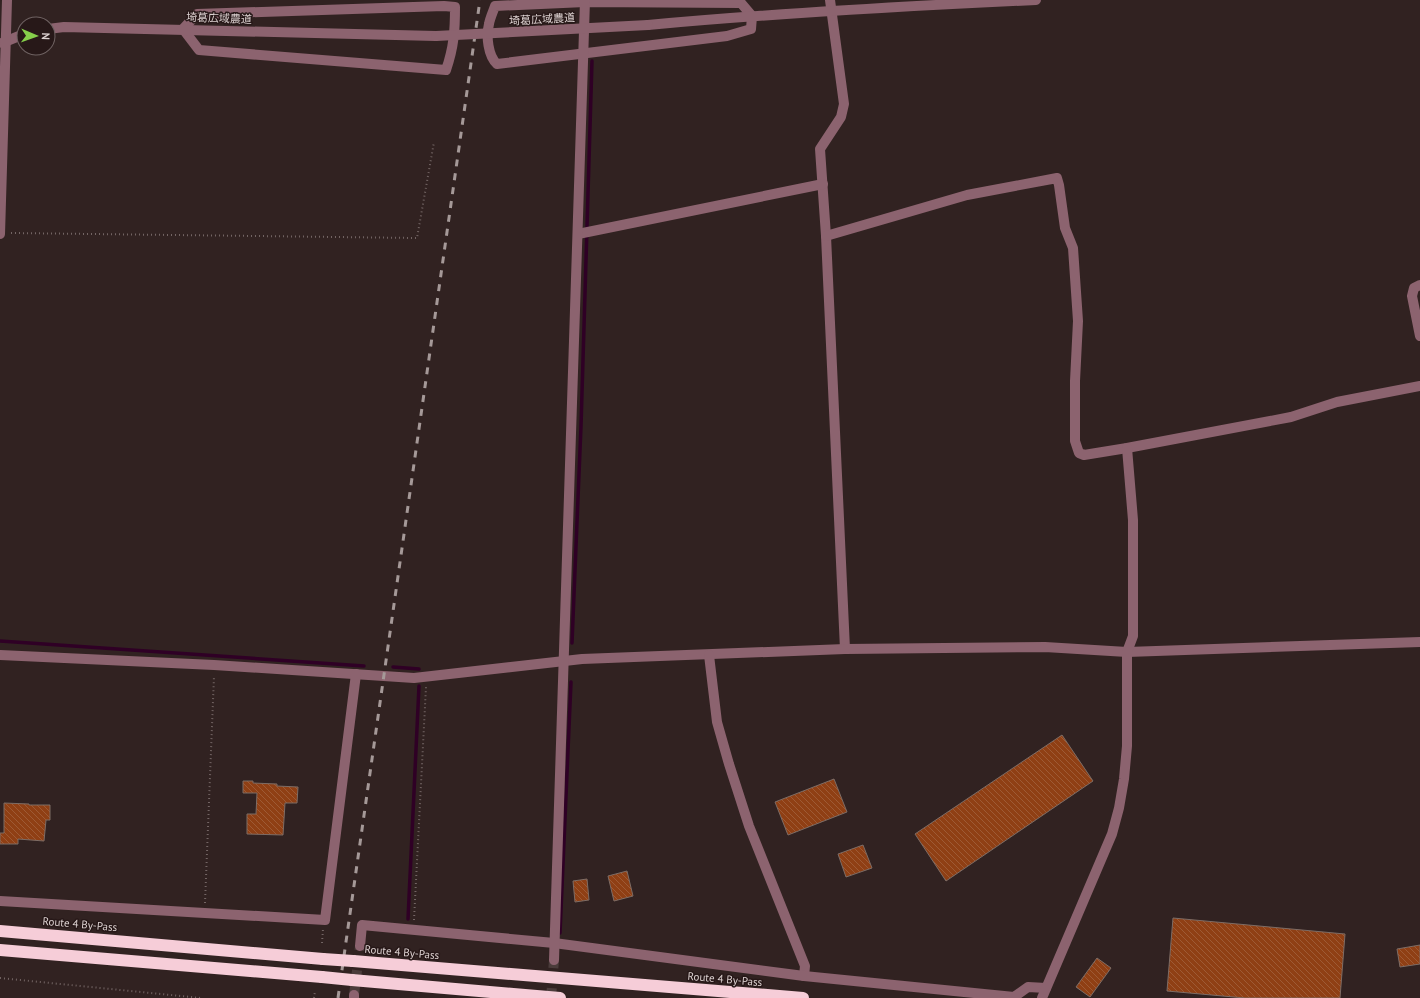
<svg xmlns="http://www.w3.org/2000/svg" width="1420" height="998" font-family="'PT Sans','Noto Sans JP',sans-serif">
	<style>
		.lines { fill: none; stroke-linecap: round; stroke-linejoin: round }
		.stream { stroke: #2f0025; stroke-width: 3.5 }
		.building { fill: url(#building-back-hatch); stroke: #7d6c65 }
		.minor-tunnel { stroke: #4b3c3b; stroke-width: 10; stroke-dasharray: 10 5; stroke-linecap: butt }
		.path { stroke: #736564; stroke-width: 2; stroke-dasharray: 1 3; stroke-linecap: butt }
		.minor { stroke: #8c636f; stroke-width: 10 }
		.highway { stroke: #f6cdd8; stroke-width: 12 }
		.rail { stroke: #a59998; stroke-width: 3; stroke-dasharray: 7 7; stroke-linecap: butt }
		.minor-bridge { stroke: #8c636f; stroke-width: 10 }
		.highway-bridge { stroke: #f6cdd8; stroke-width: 12 }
		.labels { text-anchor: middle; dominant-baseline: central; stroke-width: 3; stroke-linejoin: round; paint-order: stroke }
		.street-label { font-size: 11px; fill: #dcd1d0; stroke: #271818 }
	</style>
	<defs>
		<pattern id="building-back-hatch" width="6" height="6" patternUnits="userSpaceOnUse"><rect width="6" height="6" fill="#8f3f14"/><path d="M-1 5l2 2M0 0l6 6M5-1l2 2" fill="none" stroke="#9e5a35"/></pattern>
	</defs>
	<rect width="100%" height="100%" fill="#312221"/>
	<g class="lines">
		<g class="stream">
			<path d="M0 641 364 666"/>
			<path d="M572 643 581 426 592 61"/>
			<path d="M393 667 419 669"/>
			<path d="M408 919 419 686"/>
			<path d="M560 933 571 682"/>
		</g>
	</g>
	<g class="building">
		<path d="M1062 735 1093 781 946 881 915 834Z"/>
		<path d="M834 779 847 812 788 835 775 802Z"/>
		<path d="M243 781H253V783L277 784V786L298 787 297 803H285L283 835 247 834V814H256L257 793H243Z"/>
		<path d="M4 803 29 804V805H50V820H46L44 841 18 839V844H0V833H4Z"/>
		<path d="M863 845 872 868 846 877 838 854Z"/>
		<path d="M627 871 633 896 614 901 608 876Z"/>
		<path d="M587 879 589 900 575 902 573 881Z"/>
		<path d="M1173 918 1345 934 1340 998H1245L1167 991Z"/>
		<path d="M1420 945V964L1400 967 1397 949Z"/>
		<path d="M1097 958 1111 968 1090 997 1076 987Z"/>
	</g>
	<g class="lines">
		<g class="minor-tunnel">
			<path d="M354 995 360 946"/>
			<path d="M551 998 554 960"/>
		</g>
		<g class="path">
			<path d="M11 233 417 238 434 142"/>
			<path d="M205 903 214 676"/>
			<path d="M414 920 426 687"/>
			<path d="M322 943 323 929"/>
			<path d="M0 978 201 998"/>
			<path d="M314 998 315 991"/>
		</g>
		<g class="minor">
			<path d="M830 0 844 104 841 117 820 149 826 236 845 649"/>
			<path d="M585 2 741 3 752 16 751 29 727 36 497 64C488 56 486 36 489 24 490 18 493 12 495 6Z"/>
			<path d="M444 6 455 7C455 30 454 47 446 70L199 50 183 29 197 14Z"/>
			<path d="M648 25C777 13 907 6 1036 0"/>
			<path d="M48 29 64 27 436 36"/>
			<path d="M2 43 24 34"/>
			<path d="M0 234 7 0"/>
			<path d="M578 234 823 184"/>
			<path d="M826 236 967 195 1057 178 1059 185 1065 228 1073 248 1078 321 1075 381V441L1079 453 1084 455 1127 448 1291 417 1337 402 1420 386"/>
			<path d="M1420 285 1414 288 1412 296 1420 336"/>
			<path d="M0 655 214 665 414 678 582 659 845 649 1045 647 1127 652 1420 642"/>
			<path d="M709 655 717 722 729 764 749 826 805 966 804 976"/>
			<path d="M0 901 325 920 356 674"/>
			<path d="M360 946 362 925 554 943 804 976 1014 997 1028 987 1046 988"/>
			<path d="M554 960 585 0"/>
			<path d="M354 998V995"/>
			<path d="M1042 998 1112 834 1119 808 1124 779 1127 746V652L1133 636V520L1127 448"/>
		</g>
		<g class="highway">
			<path d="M0 931 323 959"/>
			<path d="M0 950 322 977"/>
			<path d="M353 961 803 998"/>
			<path d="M352 980 560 998"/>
		</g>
		<path class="rail" d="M338 998 480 0"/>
		<path class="minor-bridge" d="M436 36 648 25"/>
		<g class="highway-bridge">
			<path d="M323 959 353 961"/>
			<path d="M322 977 352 980"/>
		</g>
	</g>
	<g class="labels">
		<g class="street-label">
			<text transform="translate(219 18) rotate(2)">埼葛広域農道</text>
			<text transform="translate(542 19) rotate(-3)">埼葛広域農道</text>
			<text transform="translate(80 924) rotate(5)">Route 4 By-Pass</text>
			<text transform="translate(402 952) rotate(5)">Route 4 By-Pass</text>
			<text transform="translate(725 979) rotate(5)">Route 4 By-Pass</text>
		</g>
	</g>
	<g transform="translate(36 36) rotate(92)"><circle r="19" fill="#271818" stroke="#6f6262"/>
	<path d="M0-3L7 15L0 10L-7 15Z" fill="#86cf4b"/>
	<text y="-6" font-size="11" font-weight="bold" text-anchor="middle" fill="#dcd1d0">N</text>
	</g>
</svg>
